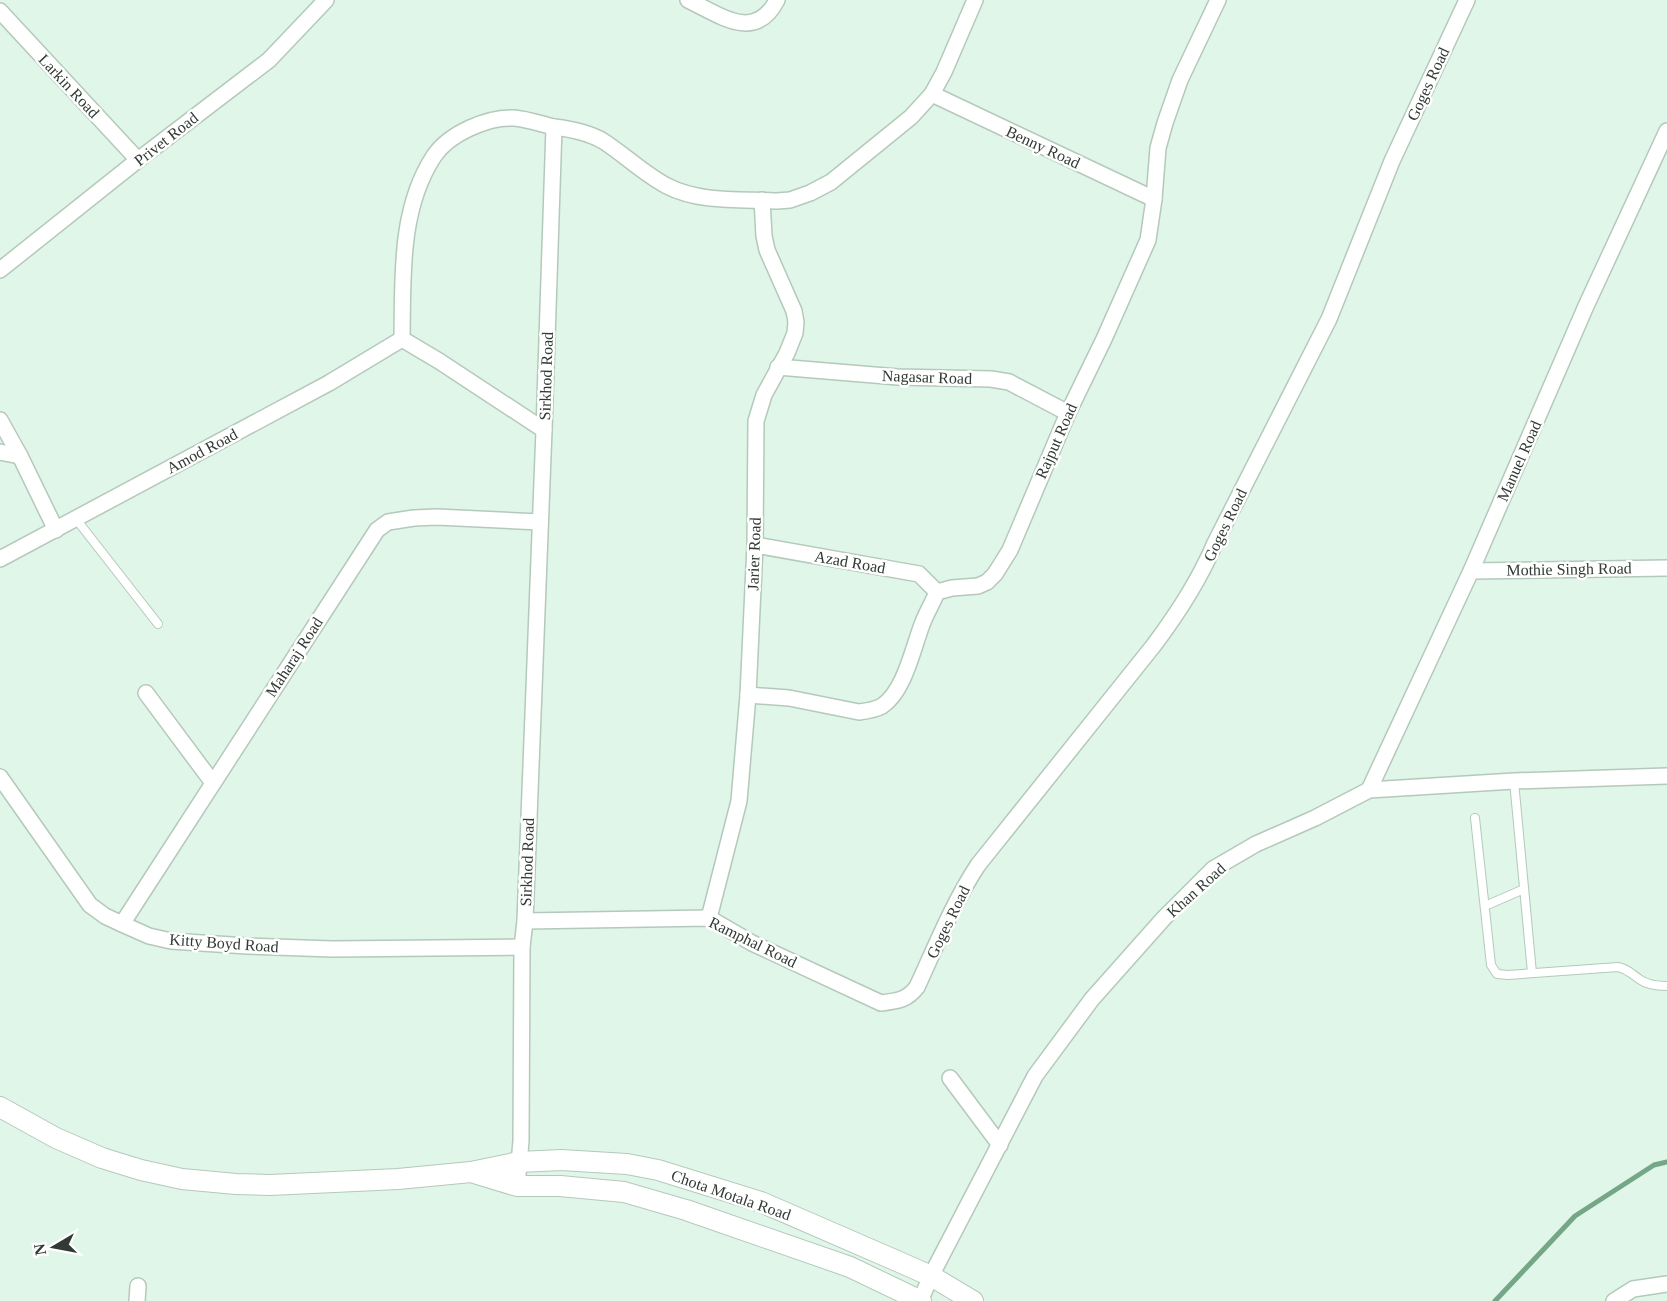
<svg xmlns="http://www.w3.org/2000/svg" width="1667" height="1301" font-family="'Times New Roman',serif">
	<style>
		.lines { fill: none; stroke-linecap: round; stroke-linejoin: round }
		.stream { stroke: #75a687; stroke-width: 5 }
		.service-casing { stroke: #b4c9bb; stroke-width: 10 }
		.minor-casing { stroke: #b4c9bb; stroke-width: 18 }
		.tertiary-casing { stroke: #b4c9bb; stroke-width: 22 }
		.service { stroke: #fff; stroke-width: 8 }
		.minor { stroke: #fff; stroke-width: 15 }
		.tertiary { stroke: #fff; stroke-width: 20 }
		.labels { text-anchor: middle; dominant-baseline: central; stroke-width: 5; stroke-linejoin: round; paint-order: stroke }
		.street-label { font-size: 16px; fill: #313a34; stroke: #fff }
	</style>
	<rect width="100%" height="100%" fill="#e0f6e8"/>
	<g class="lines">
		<path class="stream" d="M1495 1301 1575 1216 1654 1165 1667 1162"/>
		<defs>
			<g id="service">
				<path d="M76 519 158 624"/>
				<path d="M1514 781 1532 973"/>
				<path d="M1475 818 1491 965 1497 974 1508 975 1618 967C1627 969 1631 973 1639 979 1647 985 1657 986 1667 986"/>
				<path d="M1485 906 1524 889"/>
			</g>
			<g id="minor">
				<path d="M688 0C720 15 755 43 777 0"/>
				<path d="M0 11 138 160"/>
				<path d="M932 94 1154 199"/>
				<path d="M0 270 138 160 269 60 326 0"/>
				<path d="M402 339C403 278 399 209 434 156 442 144 457 134 470 128 483 122 498 117 514 118 527 119 541 124 554 127"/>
				<path d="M778 367 898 377 991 379 1009 382 1068 413"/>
				<path d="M0 420 20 456 56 530"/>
				<path d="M0 452 20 456"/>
				<path d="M755 545 919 574 937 592"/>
				<path d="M0 559 329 383 402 339 439 361 544 430"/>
				<path d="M1471 571 1667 568"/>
				<path d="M146 693 213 783"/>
				<path d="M748 695 789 698 859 712C867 711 875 710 882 706 905 691 913 647 923 622 927 612 933 602 937 592L952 588 978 586 987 582 995 574 1010 550 1068 413 1104 339 1148 240 1154 199 1158 148 1165 123 1180 80 1218 0"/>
				<path d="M0 777 90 905 105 916 122 924 149 936 171 941 247 946 332 949 522 947"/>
				<path d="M1369 790 1471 571 1586 306 1667 131"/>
				<path d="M709 918 739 801 748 695 755 545 756 421 764 395 787 353 795 333 796 322 794 311 767 250 764 236 762 200"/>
				<path d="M525 921 709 918 752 943 881 1003C898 1001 907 1000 917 987 936 946 953 903 978 865L1154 645C1178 613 1199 581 1215 543L1329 319 1392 161 1467 0"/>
				<path d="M122 924 377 530 388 522 414 518 437 517 540 522"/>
				<path d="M950 1078 1000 1145"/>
				<path d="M517 1186 521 1141 522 947 525 921 544 430 554 127C571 129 588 132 603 141 625 155 644 174 667 186 700 203 741 199 777 201L790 200 810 193 831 182 911 117 932 94 944 72 975 0"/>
				<path d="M137 1301 138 1286"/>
				<path d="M920 1301 931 1276 1035 1076 1092 999 1164 918 1213 869 1256 844 1315 818 1369 790 1514 781 1667 776"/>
				<path d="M1614 1301 1633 1289 1667 1284"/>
			</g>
			<g id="tertiary">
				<path d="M0 1107 56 1138 102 1158 141 1170 182 1179 236 1184 270 1185 398 1179 471 1172 519 1162 561 1160 627 1164 658 1170 761 1202 897 1261 931 1276 973 1301"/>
				<path d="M474 1173 517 1186H560L624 1192 686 1210 850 1267 921 1301"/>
			</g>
		</defs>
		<use href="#service" class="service-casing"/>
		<use href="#minor" class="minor-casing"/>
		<use href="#tertiary" class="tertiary-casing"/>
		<use href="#service" class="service"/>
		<use href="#minor" class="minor"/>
		<use href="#tertiary" class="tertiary"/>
	</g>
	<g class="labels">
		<g class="street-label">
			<text transform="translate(1428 84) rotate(-65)">Goges Road</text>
			<text transform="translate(69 86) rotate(47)">Larkin Road</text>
			<text transform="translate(166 139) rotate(-38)">Privet Road</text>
			<text transform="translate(1043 147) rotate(25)">Benny Road</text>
			<text transform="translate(546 376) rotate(-88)">Sirkhod Road</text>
			<text transform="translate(927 377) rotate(2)">Nagasar Road</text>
			<text transform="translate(1056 441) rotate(-66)">Rajput Road</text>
			<text transform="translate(202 451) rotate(-28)">Amod Road</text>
			<text transform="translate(1519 461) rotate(-66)">Manuel Road</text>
			<text transform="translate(1225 525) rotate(-64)">Goges Road</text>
			<text transform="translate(754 554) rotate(-88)">Jarier Road</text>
			<text transform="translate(850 562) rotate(10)">Azad Road</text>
			<text transform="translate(1569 569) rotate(-1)">Mothie Singh Road</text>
			<text transform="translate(294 657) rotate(-57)">Maharaj Road</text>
			<text transform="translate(527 862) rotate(-88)">Sirkhod Road</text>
			<text transform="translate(1196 890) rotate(-42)">Khan Road</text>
			<text transform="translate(948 922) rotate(-64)">Goges Road</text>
			<text transform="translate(753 942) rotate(26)">Ramphal Road</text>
			<text transform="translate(224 943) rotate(4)">Kitty Boyd Road</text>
			<text transform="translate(731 1195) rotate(19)">Chota Motala Road</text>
		</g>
	</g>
	<g transform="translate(54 1247) rotate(260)" stroke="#ffffff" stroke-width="4.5" paint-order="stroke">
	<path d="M0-4.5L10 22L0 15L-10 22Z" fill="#313a34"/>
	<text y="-9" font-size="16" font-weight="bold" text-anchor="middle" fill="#313a34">N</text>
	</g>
</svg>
